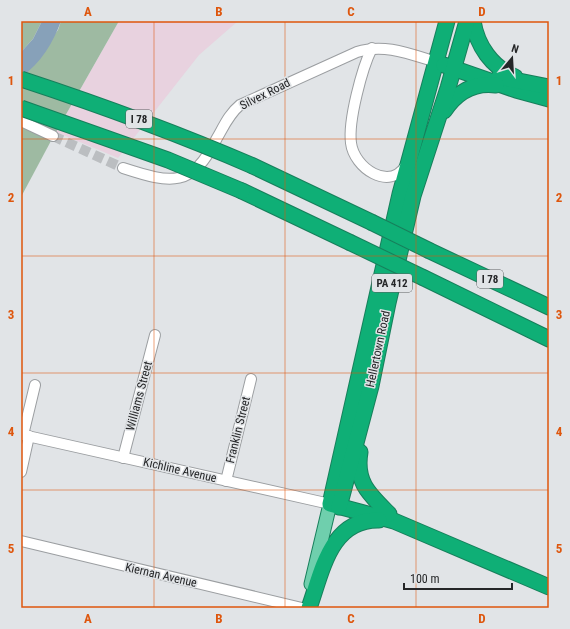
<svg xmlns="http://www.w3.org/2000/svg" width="570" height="629" font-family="'Roboto Condensed',sans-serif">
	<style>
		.industrial { fill: #e8d2df }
		.green { fill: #9ebaa2 }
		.water { fill: #87a1b9 }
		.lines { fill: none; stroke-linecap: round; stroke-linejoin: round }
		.minor-tunnel { stroke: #bbbec1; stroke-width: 10; stroke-dasharray: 10 5; stroke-linecap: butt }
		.minor-casing { stroke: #9b9ea1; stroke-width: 12 }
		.major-casing { stroke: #177f5b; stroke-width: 15 }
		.highway-casing { stroke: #177f5b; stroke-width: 17 }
		.minor { stroke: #fff; stroke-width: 10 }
		.major { stroke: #6fcfad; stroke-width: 13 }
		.highway { stroke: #0faf76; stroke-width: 15 }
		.highway-bridge-casing { stroke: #177f5b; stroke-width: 17; stroke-linecap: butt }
		.highway-bridge { stroke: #0faf76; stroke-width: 15 }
		.grid { fill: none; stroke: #de560d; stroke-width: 1; stroke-opacity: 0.55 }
		.labels { text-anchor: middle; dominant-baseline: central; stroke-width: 3; stroke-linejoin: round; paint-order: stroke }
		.shield { fill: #e1e4e7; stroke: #5d5f61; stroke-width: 1 }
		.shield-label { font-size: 11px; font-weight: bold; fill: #252628 }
		.street-label { font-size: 12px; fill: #252628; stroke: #e1e4e7 }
		.neatline { fill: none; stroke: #de560d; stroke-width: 1.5 }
		.grid-label { font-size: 13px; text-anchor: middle; font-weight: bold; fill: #de560d }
	</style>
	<rect width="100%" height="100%" fill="#e1e4e7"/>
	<path class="industrial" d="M119 21H238L199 55 118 158 56 132Z"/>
	<g class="green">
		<path d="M21 21H42L33 39 21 52Z"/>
		<path d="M61 21H119L56 132 33 122 21 113V77L58 30Z"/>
		<path d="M21 127 52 139 21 197Z"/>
	</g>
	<path class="water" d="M42 21H61C53 43 41 63 21 77V52L33 39Z"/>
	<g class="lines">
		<path class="minor-tunnel" d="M53 136 123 168"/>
		<defs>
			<g id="minor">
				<path d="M372 48C362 68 348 121 351 143 354 168 390 192 406 165"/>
				<path d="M21 121 53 136"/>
				<path d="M123 168C172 184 192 188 217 138 224 126 229 114 240 105L357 52C384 43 410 54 436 62"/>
				<path d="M35 385 23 435 330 504"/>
				<path d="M123 458 155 335"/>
				<path d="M21 472 29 436"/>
				<path d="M226 481 251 379"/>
				<path d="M21 541 302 608"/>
			</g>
			<path id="major" d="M311 584 330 504"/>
			<g id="highway">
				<path d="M447 21 400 194 330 504 394 521 549 587"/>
				<path d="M473 21C477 46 492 67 515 77"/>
				<path d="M444 65 516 90 549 99"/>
				<path d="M499 77 549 87"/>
				<path d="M444 111C456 93 474 82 496 85"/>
				<path d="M253 166 371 222"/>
				<path d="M242 191 349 242"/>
				<path d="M430 251 549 307"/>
				<path d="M424 278 549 339"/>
				<path d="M360 452C355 482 369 494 389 514"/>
				<path d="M339 507 371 386 388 303 413 196 448 88 467 21"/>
				<path d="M309 608C322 572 330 519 379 520"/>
			</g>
		</defs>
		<use href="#minor" class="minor-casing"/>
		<use href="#major" class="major-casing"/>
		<use href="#highway" class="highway-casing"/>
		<use href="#minor" class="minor"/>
		<use href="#major" class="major"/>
		<use href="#highway" class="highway"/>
		<defs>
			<g id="highway-bridge">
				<path d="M21 79C100 105 177 133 253 166"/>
				<path d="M21 108 168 160 242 191"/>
				<path d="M371 222 430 251"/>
				<path d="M349 242 424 278"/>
			</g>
		</defs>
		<use href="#highway-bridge" class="highway-bridge-casing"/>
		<use href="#highway-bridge" class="highway-bridge"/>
	</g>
	<path class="grid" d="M154 21V608M285 21V608M416 21V608M21 139H549M21 256H549M21 373H549M21 490H549"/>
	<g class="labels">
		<g class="shield">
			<rect x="126" y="110" width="26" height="18" rx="3"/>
			<rect x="477" y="270" width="26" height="18" rx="3"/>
			<rect x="372" y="274" width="40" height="18" rx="3"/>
		</g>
		<g class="shield-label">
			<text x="139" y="119">I 78</text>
			<text x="490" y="279">I 78</text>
			<text x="392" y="283">PA 412</text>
		</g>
		<g class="street-label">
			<text transform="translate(265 94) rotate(-27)">Silvex Road</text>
			<text transform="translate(378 349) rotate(-78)">Hellertown Road</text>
			<text transform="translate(139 396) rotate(-75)">Williams Street</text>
			<text transform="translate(238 430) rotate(-76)">Franklin Street</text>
			<text transform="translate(180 470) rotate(13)">Kichline Avenue</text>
			<text transform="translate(161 575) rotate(13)">Kiernan Avenue</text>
		</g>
	</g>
	<rect width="570" height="629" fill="none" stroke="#e1e4e7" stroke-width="44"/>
	<g transform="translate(512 58) rotate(18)" stroke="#e1e4e7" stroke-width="3" paint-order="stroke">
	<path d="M0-3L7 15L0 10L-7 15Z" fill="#252628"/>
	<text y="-6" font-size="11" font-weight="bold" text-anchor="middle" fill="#252628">N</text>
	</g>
	<path d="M404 583v6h108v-6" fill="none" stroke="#252628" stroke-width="2"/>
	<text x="410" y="583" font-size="12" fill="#252628" stroke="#e1e4e7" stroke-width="3" paint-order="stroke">100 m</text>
	<rect x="22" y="22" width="526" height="585" class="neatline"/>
	<g class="grid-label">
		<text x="88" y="16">A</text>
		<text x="219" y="16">B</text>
		<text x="351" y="16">C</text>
		<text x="482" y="16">D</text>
		<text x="11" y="85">1</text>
		<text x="559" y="85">1</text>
		<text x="11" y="202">2</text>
		<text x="559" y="202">2</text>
		<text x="11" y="319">3</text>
		<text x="559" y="319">3</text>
		<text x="11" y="436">4</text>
		<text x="559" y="436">4</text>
		<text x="11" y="553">5</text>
		<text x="559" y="553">5</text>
		<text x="88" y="623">A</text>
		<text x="219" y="623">B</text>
		<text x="351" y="623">C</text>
		<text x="482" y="623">D</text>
	</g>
</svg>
